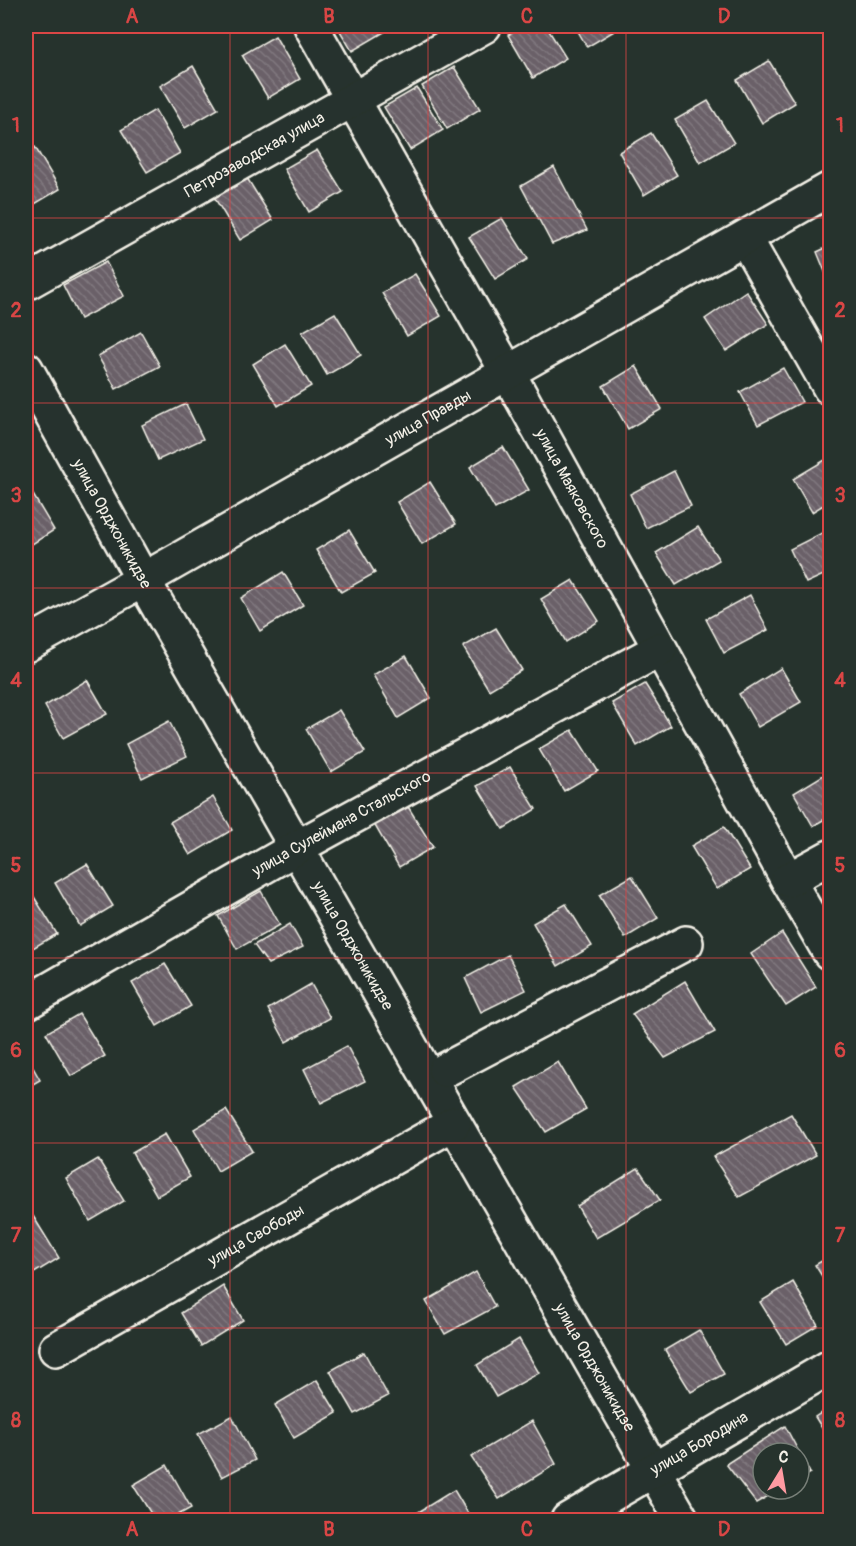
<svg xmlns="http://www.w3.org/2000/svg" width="856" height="1546" font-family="Pangolin,sans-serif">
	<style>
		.building { fill: url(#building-back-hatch); stroke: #f4f1e8; stroke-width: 1.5 }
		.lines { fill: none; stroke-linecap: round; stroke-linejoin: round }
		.minor-casing { stroke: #f4f1e8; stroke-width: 38 }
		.minor { stroke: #26332d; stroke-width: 33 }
		.grid { fill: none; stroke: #da4645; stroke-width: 1.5; stroke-opacity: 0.55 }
		.labels { text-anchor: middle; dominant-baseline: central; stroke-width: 6; stroke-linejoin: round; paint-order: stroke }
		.street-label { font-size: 16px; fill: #f4f1e8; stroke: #26332d }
		.neatline { fill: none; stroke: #da4645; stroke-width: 2 }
		.grid-label { font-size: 20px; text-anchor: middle; font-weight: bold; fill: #da4645 }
	</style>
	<defs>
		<pattern id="building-back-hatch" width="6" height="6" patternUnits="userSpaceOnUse" patternTransform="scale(1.5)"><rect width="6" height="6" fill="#6a6168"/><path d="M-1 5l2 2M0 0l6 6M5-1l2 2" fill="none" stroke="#80787e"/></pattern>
	</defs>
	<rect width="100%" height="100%" fill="#26332d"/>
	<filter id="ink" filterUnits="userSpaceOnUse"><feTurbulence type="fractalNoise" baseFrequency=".0167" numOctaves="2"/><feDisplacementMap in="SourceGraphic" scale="12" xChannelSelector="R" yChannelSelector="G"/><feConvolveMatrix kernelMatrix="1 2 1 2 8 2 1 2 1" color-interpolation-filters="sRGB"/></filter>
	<g filter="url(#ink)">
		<g class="building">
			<path d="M337 26H382L386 31 352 51Z"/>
			<path d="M525 26H546L566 58 533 78 508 35Z"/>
			<path d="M575 26H620L621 27 587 47Z"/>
			<path d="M275 36 300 79 268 98 242 55Z"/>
			<path d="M769 61 795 103 762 123 737 80Z"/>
			<path d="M193 66 218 109 185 128 160 86Z"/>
			<path d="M454 67 480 109 447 129 422 86Z"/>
			<path d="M417 88 443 130 410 150 384 107Z"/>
			<path d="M708 101 734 143 700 163 675 120Z"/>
			<path d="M155 110 180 153 147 172 121 130Z"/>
			<path d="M651 133 677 175 644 195 619 152Z"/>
			<path d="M35 147 60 189 28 208 26 205V152Z"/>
			<path d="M317 150 343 192 309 212 284 169Z"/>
			<path d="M554 167 587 230 552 244 521 186Z"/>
			<path d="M247 178 273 220 240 240 214 197Z"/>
			<path d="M502 218 528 259 495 279 469 237Z"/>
			<path d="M830 246V284L817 252Z"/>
			<path d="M106 262 124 296 80 319 63 285Z"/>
			<path d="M415 274 441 316 407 336 382 293Z"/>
			<path d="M746 291 768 324 726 351 705 319Z"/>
			<path d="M335 313 361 355 327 375 302 332Z"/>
			<path d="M141 332 160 366 116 389 98 356Z"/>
			<path d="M285 344 311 386 278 406 253 364Z"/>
			<path d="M636 366 662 409 628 429 603 386Z"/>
			<path d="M783 368 802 402 758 425 740 392Z"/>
			<path d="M186 404 203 439 158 460 142 425Z"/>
			<path d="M503 447 529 490 495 509 470 467Z"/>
			<path d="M830 457V501L812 512 793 479Z"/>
			<path d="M674 471 691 506 646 528 630 494Z"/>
			<path d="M430 482 456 524 422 544 397 502Z"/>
			<path d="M29 488 54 530 26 548V490Z"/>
			<path d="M698 527 719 560 676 585 656 553Z"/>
			<path d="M830 529V572L806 583 790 549Z"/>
			<path d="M349 530 375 573 341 592 316 550Z"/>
			<path d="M283 572 303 605 260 631 241 598Z"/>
			<path d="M573 580 599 621 566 642 541 599Z"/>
			<path d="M750 595 768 630 724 653 706 619Z"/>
			<path d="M496 628 522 670 489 690 463 647Z"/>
			<path d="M406 656 431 698 398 718 373 675Z"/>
			<path d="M781 668 801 702 758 727 739 694Z"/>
			<path d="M87 680 107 714 63 738 45 706Z"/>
			<path d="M645 684 671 726 637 746 612 703Z"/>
			<path d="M339 710 365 752 331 772 306 729Z"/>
			<path d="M169 721 187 756 142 778 126 744Z"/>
			<path d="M572 730 598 771 564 791 539 749Z"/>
			<path d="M510 767 536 809 503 829 477 786Z"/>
			<path d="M830 771V816L813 826 794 793Z"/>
			<path d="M213 797 232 830 190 855 170 822Z"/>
			<path d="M407 805 433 847 399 867 374 824Z"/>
			<path d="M724 827 750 869 717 889 691 846Z"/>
			<path d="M87 864 113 906 80 926 55 883Z"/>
			<path d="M632 876 658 918 625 938 599 895Z"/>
			<path d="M261 891 280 925 237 949 218 916Z"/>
			<path d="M31 892 57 934 26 952V895Z"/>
			<path d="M566 904 592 946 558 966 533 923Z"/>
			<path d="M290 924 303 947 268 964 254 945Z"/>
			<path d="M782 933 816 987 786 1006 751 954Z"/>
			<path d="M508 955 526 990 481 1012 465 978Z"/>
			<path d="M165 964 191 1006 157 1026 132 983Z"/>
			<path d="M685 981 715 1032 665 1058 632 1014Z"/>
			<path d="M311 984 330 1018 286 1042 268 1009Z"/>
			<path d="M79 1014 105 1056 71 1076 46 1033Z"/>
			<path d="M347 1046 365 1081 321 1103 304 1069Z"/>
			<path d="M26 1055 40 1080 26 1088Z"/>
			<path d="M558 1062 586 1109 546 1132 516 1087Z"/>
			<path d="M226 1110 252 1151 218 1171 194 1129Z"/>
			<path d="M791 1114 816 1155 739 1197 713 1157Z"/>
			<path d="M165 1134 190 1177 157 1196 132 1153Z"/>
			<path d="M98 1159 124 1201 90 1221 66 1178Z"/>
			<path d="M638 1168 660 1200 596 1238 577 1206Z"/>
			<path d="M33 1216 59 1258 26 1278V1220Z"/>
			<path d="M830 1256V1289L815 1265Z"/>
			<path d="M476 1272 495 1307 445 1334 426 1301Z"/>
			<path d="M793 1282 818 1325 786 1344 760 1302Z"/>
			<path d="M223 1286 243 1320 201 1346 181 1313Z"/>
			<path d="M699 1330 724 1374 691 1392 665 1350Z"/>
			<path d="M519 1339 539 1373 496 1397 477 1365Z"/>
			<path d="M364 1352 388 1396 355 1414 330 1371Z"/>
			<path d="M317 1380 337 1413 294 1438 275 1405Z"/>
			<path d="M830 1407V1441L815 1417Z"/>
			<path d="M232 1416 255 1460 222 1477 198 1434Z"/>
			<path d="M532 1421 556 1464 499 1499 471 1457Z"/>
			<path d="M785 1426 810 1473 799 1479V1453H763V1489H781L756 1503 726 1464Z"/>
			<path d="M167 1465 191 1508 169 1520H155L133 1485Z"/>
			<path d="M454 1490 472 1520H415L412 1516Z"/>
			<path d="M26 1511 39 1514 38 1520H26Z"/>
			<path d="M619 1511 624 1520H603Z"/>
		</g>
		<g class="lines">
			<defs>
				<g id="minor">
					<path id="s1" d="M311 26 508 373 788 880 830 953"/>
					<path d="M745 238 830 388"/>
					<path id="s2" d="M26 283 484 26"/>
					<path id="s3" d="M26 369 143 580 682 1520"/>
					<path id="s4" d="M26 645 143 580 830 189"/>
					<path d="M788 880 830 857"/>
					<path id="s5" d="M26 1003 296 848 660 649"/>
					<path d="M445 1070 686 943"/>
					<path id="s6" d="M56 1349 454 1123"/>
					<path id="s7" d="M568 1520 830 1367"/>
				</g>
			</defs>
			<use href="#minor" class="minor-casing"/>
			<use href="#minor" class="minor"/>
		</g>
	</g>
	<path class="grid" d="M230 26V1520M428 26V1520M626 26V1520M26 218H830M26 403H830M26 588H830M26 773H830M26 958H830M26 1143H830M26 1328H830"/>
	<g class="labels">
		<g class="street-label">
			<text stroke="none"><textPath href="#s2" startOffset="262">Петрозаводская улица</textPath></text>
			<text stroke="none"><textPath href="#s4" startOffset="462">улица Правды</textPath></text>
			<text stroke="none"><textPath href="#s1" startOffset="531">улица Маяковского</textPath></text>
			<text stroke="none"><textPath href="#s3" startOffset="177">улица Орджоникидзе</textPath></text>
			<text stroke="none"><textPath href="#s5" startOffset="363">улица Сулеймана Стальского</textPath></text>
			<text stroke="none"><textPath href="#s3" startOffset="663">улица Орджоникидзе</textPath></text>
			<text stroke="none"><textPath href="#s6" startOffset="230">улица Свободы</textPath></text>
			<text stroke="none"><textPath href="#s3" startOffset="1149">улица Орджоникидзе</textPath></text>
			<text stroke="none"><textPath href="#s7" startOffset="152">улица Бородина</textPath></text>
		</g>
	</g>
	<rect width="856" height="1546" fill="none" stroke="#26332d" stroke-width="66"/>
	<g transform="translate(781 1471) rotate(11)"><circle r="28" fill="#26332d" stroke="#787f78" stroke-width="1.5"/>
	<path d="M0-4.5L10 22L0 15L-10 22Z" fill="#ff9aa2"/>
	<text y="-9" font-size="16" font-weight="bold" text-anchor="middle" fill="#f4f1e8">С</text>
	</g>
	<rect x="33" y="33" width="790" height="1480" class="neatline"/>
	<g class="grid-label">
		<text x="132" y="23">A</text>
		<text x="329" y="23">B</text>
		<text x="527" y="23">C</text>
		<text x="724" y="23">D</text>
		<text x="16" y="132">1</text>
		<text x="840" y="132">1</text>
		<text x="16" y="317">2</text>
		<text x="840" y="317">2</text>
		<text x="16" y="502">3</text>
		<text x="840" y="502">3</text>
		<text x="16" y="687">4</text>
		<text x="840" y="687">4</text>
		<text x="16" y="872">5</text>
		<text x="840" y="872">5</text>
		<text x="16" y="1057">6</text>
		<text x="840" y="1057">6</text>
		<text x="16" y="1242">7</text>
		<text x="840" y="1242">7</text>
		<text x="16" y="1427">8</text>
		<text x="840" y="1427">8</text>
		<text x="132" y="1536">A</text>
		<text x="329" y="1536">B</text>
		<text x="527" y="1536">C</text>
		<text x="724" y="1536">D</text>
	</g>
</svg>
